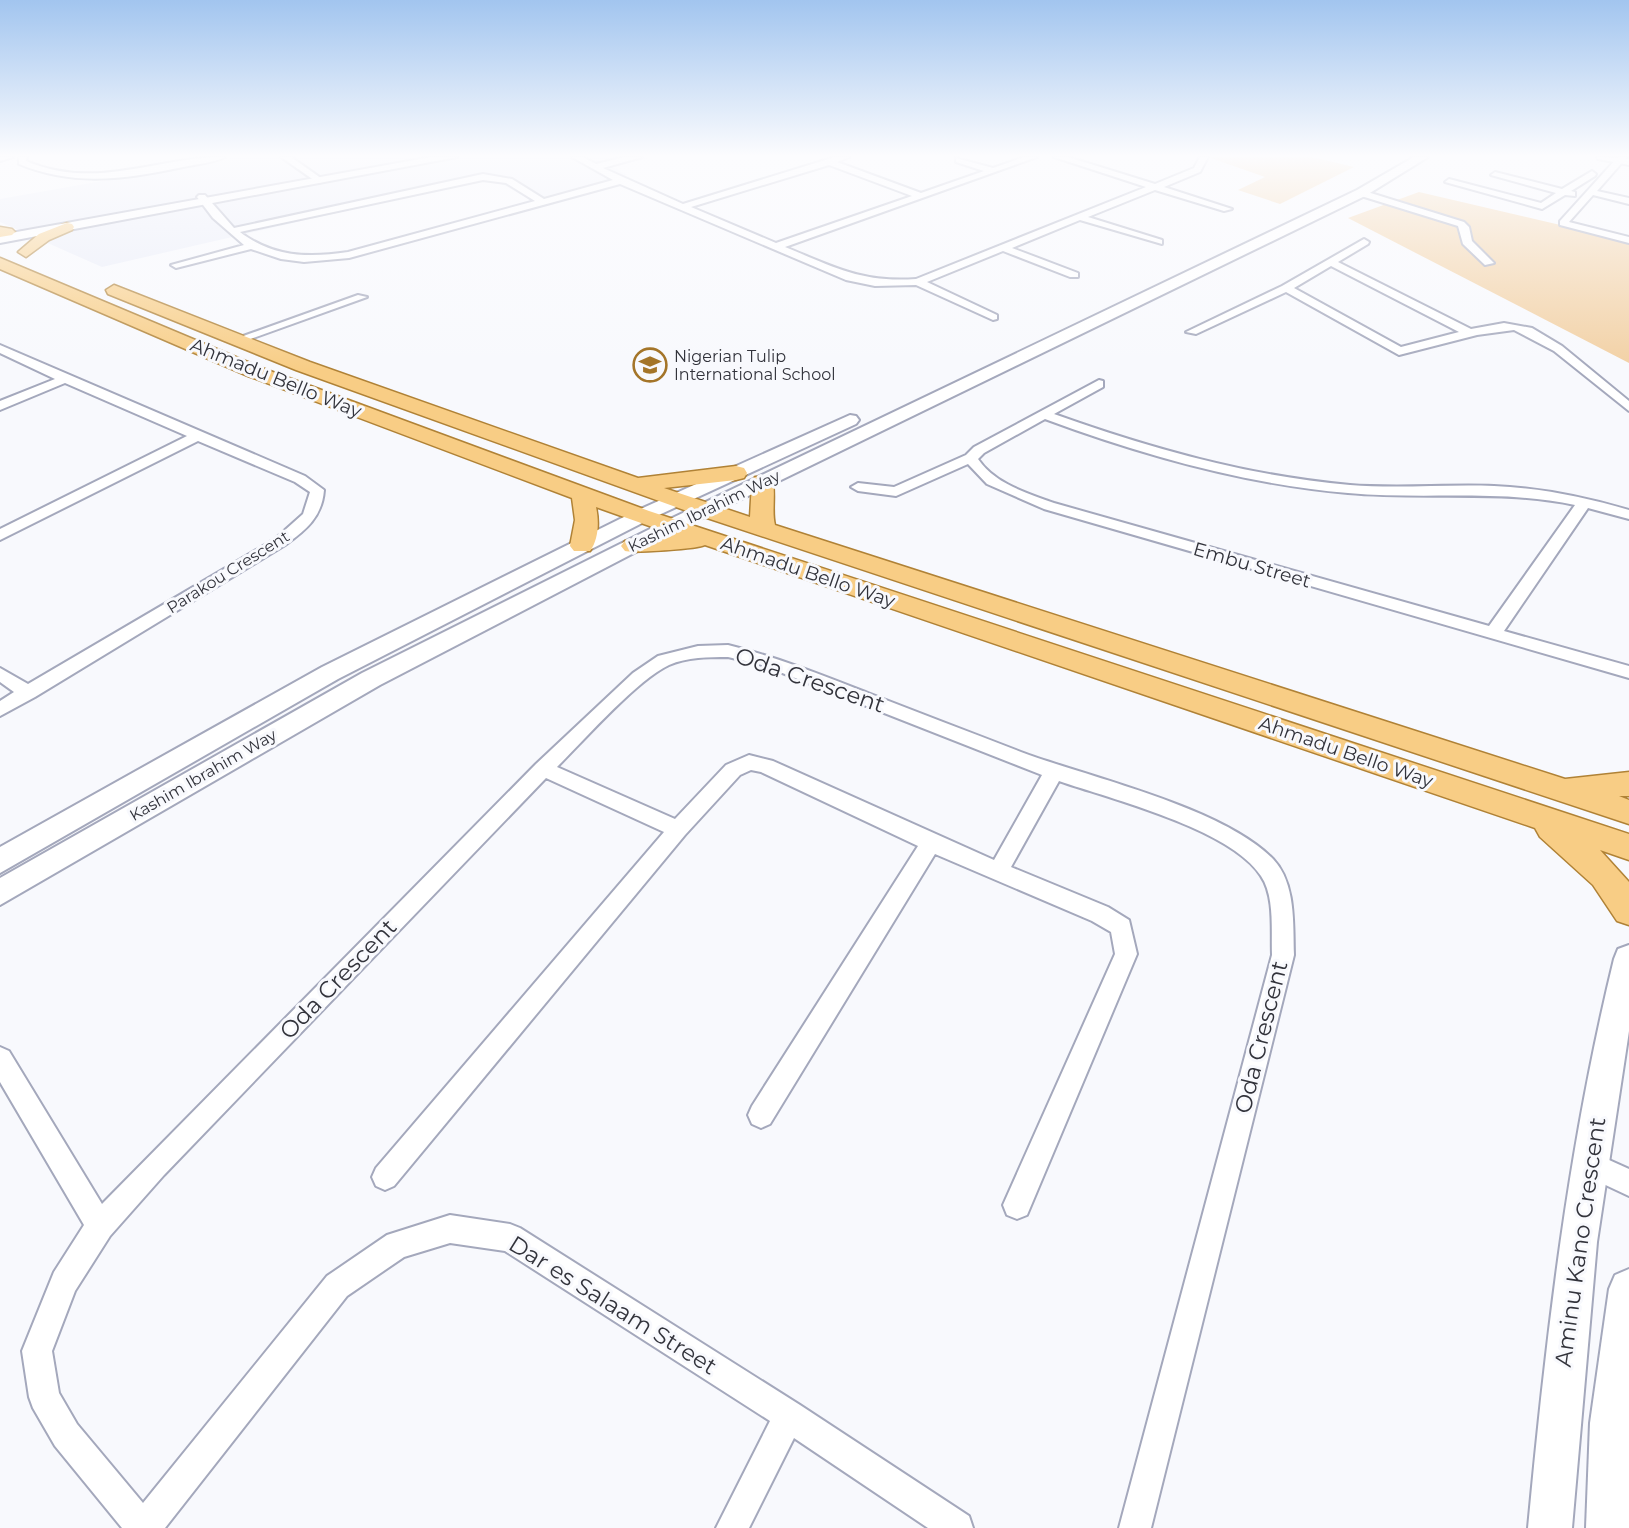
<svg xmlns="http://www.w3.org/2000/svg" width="1629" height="1528" font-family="Montserrat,sans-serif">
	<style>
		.built { fill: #eaedf8 }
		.green { fill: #f2d0a3 }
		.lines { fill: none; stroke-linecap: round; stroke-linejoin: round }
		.street-casing { stroke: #a4a8bc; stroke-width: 4 }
		.secondary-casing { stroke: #a4a8bc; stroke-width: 4 }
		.primary-casing { stroke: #b08236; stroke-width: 3 }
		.street { fill: #fff; fill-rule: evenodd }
		.secondary { fill: #fff; fill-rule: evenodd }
		.primary { fill: #f8cd85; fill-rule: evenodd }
		.labels { text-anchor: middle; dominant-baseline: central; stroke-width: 6; stroke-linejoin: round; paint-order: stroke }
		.far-poi-label { font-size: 16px; fill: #32333b; stroke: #f8f9fd; text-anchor: start }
		.far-street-label { font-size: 16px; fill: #32333b; stroke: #f8f9fd }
		.street-label { font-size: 19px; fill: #32333b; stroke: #f8f9fd }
		.near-street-label { font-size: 23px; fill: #32333b; stroke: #f8f9fd }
	</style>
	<rect width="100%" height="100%" fill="#f8f9fd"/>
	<path class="built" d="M239 157H653L612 167 627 175 531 200 494 180H479L102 267 0 222V199Z"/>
	<g class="green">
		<path d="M1208 157H1312L1354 167 1280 204 1238 190 1265 177Z"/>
		<path d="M1419 192 1629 241V363L1348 218Z"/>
	</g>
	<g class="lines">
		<defs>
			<g id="street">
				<path d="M0 157H13L0 161Z"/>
				<path d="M19 157H27L26 161C98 191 154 157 225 157 213 163 197 164 183 167 127 179 74 187 19 164Z"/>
				<path d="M281 157H291L325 181 318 183Z"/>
				<path d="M572 157H583L596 164 625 157H642L603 168 683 204 835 157H849L837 162 921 193 984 171 956 162V158L993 168 1024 157H1037L785 247C834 267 862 283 916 279L1146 187 1054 157H1068L1155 184 1194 168 1200 157H1208L1200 172 1164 187 1232 209 1224 211 1155 190 1088 217 1162 240V244L1080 220 1012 248 1078 273V277H1070L1003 251 927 282 997 315V319L993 320 916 285 875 286 846 280 620 184 349 258 304 262 281 259 251 249 176 268 171 265 244 245 213 218 197 197 199 195H205L234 228 483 174 512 179 544 199 613 180ZM829 165 912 196 776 243 691 207ZM483 180 506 183 535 201 348 252C308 258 273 257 240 232Z"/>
				<path d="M1618 157H1627L1597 191 1629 198V204L1593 195 1569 222 1629 237V243L1560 225V221Z"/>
				<path d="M1592 171 1596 174 1595 176 1571 191 1575 192V196L1565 195 1542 209 1445 182 1449 179 1541 203 1556 193 1491 175 1495 172 1562 189Z"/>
				<path d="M1361 190 1464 222 1469 227 1472 241 1494 263 1485 265 1463 244 1458 226 1358 195 1356 193Z"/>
				<path d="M1364 239 1369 242 1368 244 1338 262 1471 329 1504 323 1532 328 1562 346 1629 401V411L1554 351 1514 330 1477 335 1399 355 1286 292 1196 334 1186 332 1282 286ZM1331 266 1459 332 1401 347 1294 288Z"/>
				<path d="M358 295 367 297 242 342 232 340Z"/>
				<path d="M0 345 305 476 324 490C322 517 306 530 285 545L35 697 0 716V701L14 692 0 682V668L28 684 275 539 303 514 310 492 295 482 198 441 0 540V529L187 436 65 383 0 410V401L55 379 0 353Z"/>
				<path d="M1099 380 1103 381V387L1054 414C1149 448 1248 476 1350 485 1398 489 1446 484 1494 486 1541 488 1585 497 1629 510V519L1588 508 1504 631 1629 666V678L1044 509 987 484 968 464 896 496 858 491 851 487 858 483 894 487 966 455 974 447ZM1045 419C1142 455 1244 484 1348 493 1424 500 1499 489 1575 505L1489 626 1054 503C1027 493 995 484 978 459L984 453Z"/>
				<path d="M728 645C777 657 822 675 868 693 919 713 970 732 1021 752 1091 778 1222 807 1273 859 1296 883 1293 924 1294 955L1151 1528H1119L1272 955C1271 931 1275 896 1261 876 1231 829 1111 799 1059 781L1011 867 1108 907 1129 920 1137 954 1027 1215 1017 1219 1007 1215 1003 1205 1115 954 1111 932 1092 921 935 854 770 1124 761 1128 752 1124 748 1115 752 1106 918 846 761 772 751 770 740 775 685 835 394 1186 385 1190 376 1186 372 1177 376 1168 664 832 546 778 164 1175 110 1236 75 1291 52 1351 59 1393 77 1424 143 1503 327 1276 387 1235 450 1215 510 1224 520 1228 800 1405 969 1516 973 1528H928L794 1438 749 1528H716L770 1421 505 1251 450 1243 404 1257 347 1296 165 1528H122L55 1446 33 1408 29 1397 22 1351 54 1272 84 1225 0 1082V1047L9 1051 102 1204 536 764 633 673 658 656 698 646ZM728 657 762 665 1042 775 994 860 773 761 749 755 726 765 675 819 557 767C584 740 637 680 669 665 687 657 709 657 728 657Z"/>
				<path d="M1589 1151 1629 1169V1196L1580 1173 1576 1164 1580 1155Z"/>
			</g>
			<g id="secondary">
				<path d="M431 157H457L0 243V235Z"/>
				<path d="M1414 157H1428L1365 196 678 530 380 685 0 905V878L362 673 664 522 1357 190Z"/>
				<path d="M1597 157 1629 159V165L1598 159Z"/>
				<path d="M850 415 856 416 859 420 856 424 648 520 338 679 0 873V847L322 667 634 512Z"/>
				<path d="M1629 945V1031L1597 1242 1572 1528H1528C1546 1336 1568 1147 1614 959L1618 949Z"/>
				<path d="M1629 1269V1528H1586L1590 1423 1609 1289 1615 1275Z"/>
			</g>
			<g id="primary">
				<path d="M67 223 72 224 74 227 72 230 49 240 26 257 18 252 39 234Z"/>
				<path d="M0 227 12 229 15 232 12 235 0 237Z"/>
				<path d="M0 258 262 368 649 511 1629 834V860L1600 850 1629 882V925L1617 921 1593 885 1540 837 1535 828 705 545C698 549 634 553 625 551L621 546 625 541 672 534 596 507C599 521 599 539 590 551H574L570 546 575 520 572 498 248 376 0 269Z"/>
				<path d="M114 285 310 362 638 478 736 466 744 468 747 473 744 478 736 480 664 488 750 517 752 482 755 477H771C777 488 771 510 775 525L1565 779 1629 772V796H1619L1629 800V824L698 515 296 370 108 294 106 290Z"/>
			</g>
		</defs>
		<use href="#street" class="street-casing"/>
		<use href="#secondary" class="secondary-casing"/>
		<use href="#primary" class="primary-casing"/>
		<use href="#street" class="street"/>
		<use href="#secondary" class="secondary"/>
		<use href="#primary" class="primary"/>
	</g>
	<linearGradient id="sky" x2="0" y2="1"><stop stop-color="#a2c5ef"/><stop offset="0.42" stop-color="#fcfcfe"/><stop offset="1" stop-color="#fcfcfe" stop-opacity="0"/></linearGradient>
	<rect width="1629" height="371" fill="url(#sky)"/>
	<defs>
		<symbol id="school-ring" viewBox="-11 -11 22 22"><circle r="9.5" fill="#f8f9fd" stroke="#a47529" stroke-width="1.5"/><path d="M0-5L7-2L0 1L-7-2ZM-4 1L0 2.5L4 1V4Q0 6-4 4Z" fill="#a47529"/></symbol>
	</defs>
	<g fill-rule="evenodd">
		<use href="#school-ring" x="631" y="346" width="38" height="38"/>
	</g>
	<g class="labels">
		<g class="far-poi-label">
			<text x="674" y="356">Nigerian Tulip<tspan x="674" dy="18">International School</tspan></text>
		</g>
		<g class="far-street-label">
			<text transform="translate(704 511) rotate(-26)">Kashim Ibrahim Way</text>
			<text transform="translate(228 572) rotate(-32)">Parakou Crescent</text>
			<text transform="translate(203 775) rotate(-30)">Kashim Ibrahim Way</text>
		</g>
		<g class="street-label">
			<text transform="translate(276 378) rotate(22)">Ahmadu Bello Way</text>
			<text transform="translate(1252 565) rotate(16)">Embu Street</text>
			<text transform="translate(808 572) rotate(19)">Ahmadu Bello Way</text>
			<text transform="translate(1346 752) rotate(19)">Ahmadu Bello Way</text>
		</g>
		<g class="near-street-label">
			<text transform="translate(810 680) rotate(19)">Oda Crescent</text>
			<text transform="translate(338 979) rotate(-46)">Oda Crescent</text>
			<text transform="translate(1261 1037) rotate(-76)">Oda Crescent</text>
			<text transform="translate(1580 1242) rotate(-82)">Aminu Kano Crescent</text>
			<text transform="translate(613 1305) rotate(32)">Dar es Salaam Street</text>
		</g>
	</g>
</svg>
